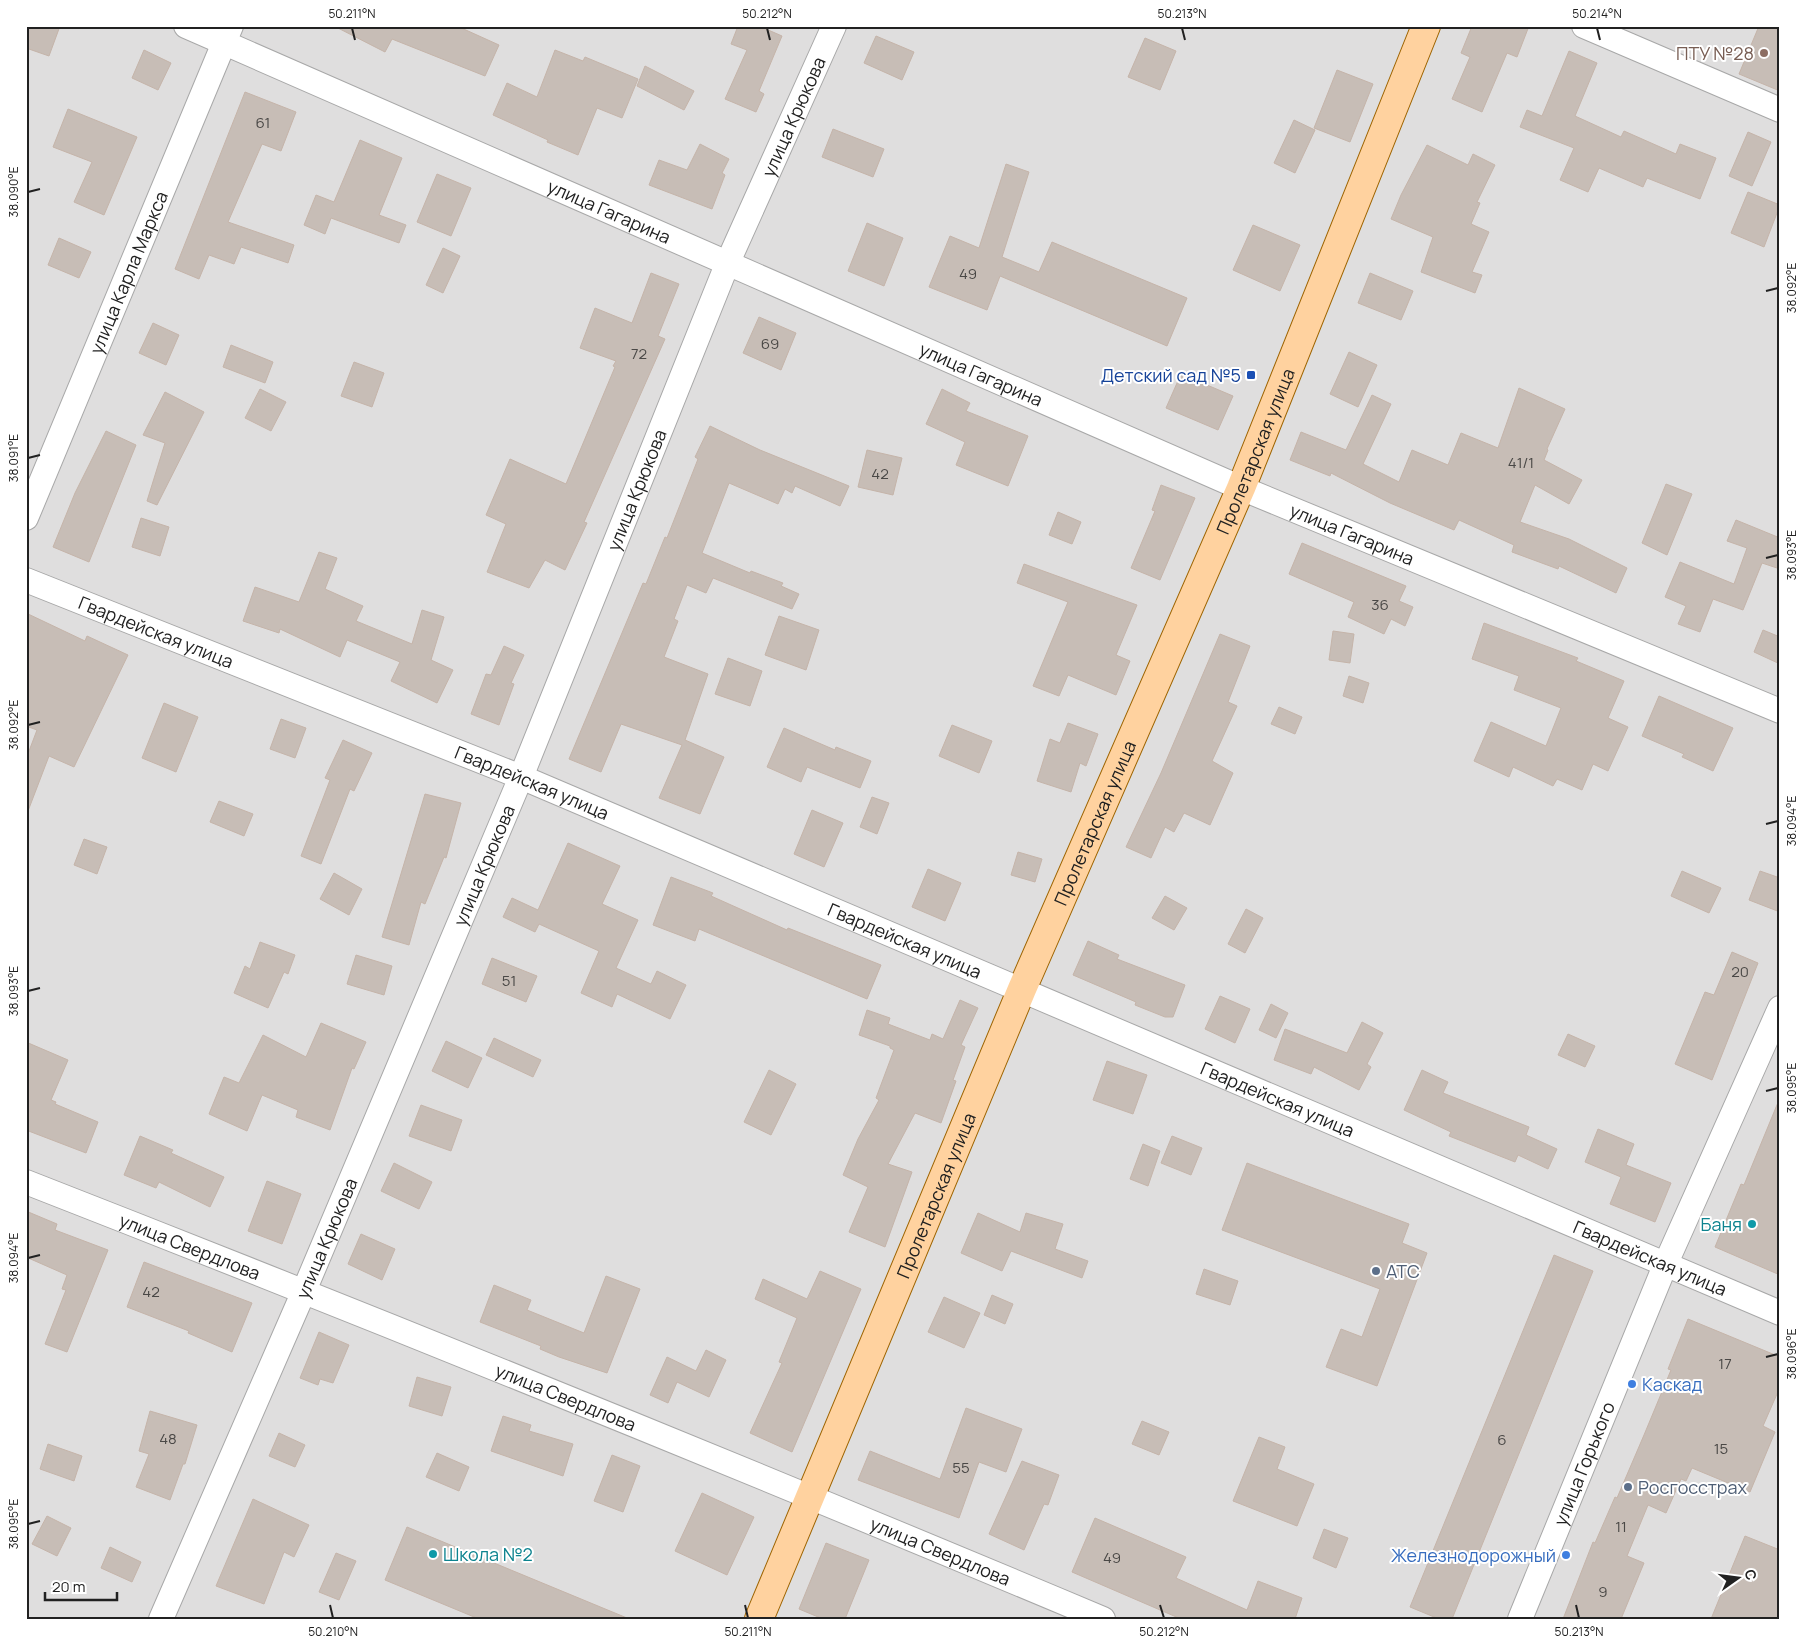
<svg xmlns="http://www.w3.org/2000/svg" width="1806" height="1645" font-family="Manrope,sans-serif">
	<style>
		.residential { fill: #dfdede }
		.building { fill: #c7bdb6; stroke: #c5b4a9 }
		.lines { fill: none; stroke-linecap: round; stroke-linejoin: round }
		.minor-casing { stroke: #a8a8a8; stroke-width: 26 }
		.major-casing { stroke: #9e6400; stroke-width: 30 }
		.minor { stroke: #fff; stroke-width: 24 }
		.major { stroke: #ffd29f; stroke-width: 28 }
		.ticks { fill: none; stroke: #212121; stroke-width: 2 }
		.education-dot { fill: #8d6e63; stroke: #fff; stroke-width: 2 }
		.transit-dot { fill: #1a4fb4; stroke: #fff; stroke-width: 2 }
		.culture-dot { fill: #0f9aa8; stroke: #fff; stroke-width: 2 }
		.service-dot { fill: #5c6f8a; stroke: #fff; stroke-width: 2 }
		.shop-dot { fill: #3f7fe0; stroke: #fff; stroke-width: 2 }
		.labels { text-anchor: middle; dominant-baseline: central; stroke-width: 4; stroke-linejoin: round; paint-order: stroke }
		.number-label { font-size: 15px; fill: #4a4846 }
		.education-label { font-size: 18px; fill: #785e54; stroke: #fff; text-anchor: end }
		.street-label { font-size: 18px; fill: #212121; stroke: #fff }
		.transit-label { font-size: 18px; fill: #164399; stroke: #fff; text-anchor: end }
		.culture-label { font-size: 18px; fill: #0d838f; stroke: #fff; text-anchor: end }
		.service-label { font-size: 18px; fill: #4e5e75; stroke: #fff; text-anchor: start }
		.shop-label { font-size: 18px; fill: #366cbe; stroke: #fff; text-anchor: start }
		.neatline { fill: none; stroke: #212121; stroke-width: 2 }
		.ticks-label { font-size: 12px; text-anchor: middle; fill: #212121 }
	</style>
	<rect width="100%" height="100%" fill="#f2eee8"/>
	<rect class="residential" x="26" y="26" width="1754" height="1593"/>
	<g class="building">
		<path d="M26 26H60L49 56 26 48Z"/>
		<path d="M334 26H457L499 45 485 76 392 39 385 52Z"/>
		<path d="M738 26H759L782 36 759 91 764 94 756 112 725 99 747 50 731 44Z"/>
		<path d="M1472 26H1529L1517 57 1507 53 1482 112 1452 99 1470 57 1461 53Z"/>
		<path d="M1759 26H1780V91L1739 74Z"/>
		<path d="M876 36 914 52 902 80 864 63Z"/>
		<path d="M1145 38 1176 51 1160 90 1128 77Z"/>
		<path d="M144 50 171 63 158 90 132 78Z"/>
		<path d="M555 50 583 61 585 57 638 79 622 118 597 108 578 155 547 142 548 140 493 115 507 83 537 97Z"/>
		<path d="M1569 51 1597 63 1575 116 1621 137 1624 131 1676 154 1680 144 1716 158 1700 199 1647 178 1643 187 1599 168 1588 192 1560 180 1574 148 1520 127 1527 110 1542 116Z"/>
		<path d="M645 66 694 91 684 110 637 86Z"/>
		<path d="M1337 70 1373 84 1350 142 1314 128Z"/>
		<path d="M245 92 296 112 281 151 262 144 228 222 294 245 288 263 241 247 234 264 209 255 199 279 175 269Z"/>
		<path d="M68 109 137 137 104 215 74 202 92 162 53 147Z"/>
		<path d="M1294 120 1315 130 1295 173 1274 163Z"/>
		<path d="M833 129 884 149 873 177 822 157Z"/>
		<path d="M1748 132 1771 142 1752 186 1729 176Z"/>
		<path d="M360 140 402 158 379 215 406 225 399 243 331 218 325 234 304 225 316 195 334 202Z"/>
		<path d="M700 144 729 159 722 173 725 175 712 209 649 185 659 160 687 170Z"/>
		<path d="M1427 145 1468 165 1473 154 1495 165 1477 202 1480 203 1471 224 1489 232 1472 272 1482 275 1475 293 1421 272 1433 237 1391 219 1401 195Z"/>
		<path d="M1006 164 1029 172 1002 257 1039 272 1052 242 1187 298 1167 346 1000 276 987 310 929 287 950 236 979 248Z"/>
		<path d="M437 174 471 188 451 236 417 222Z"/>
		<path d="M1748 192 1780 205 1764 247 1731 233Z"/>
		<path d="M867 223 903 238 884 286 848 271Z"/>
		<path d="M1253 225 1300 245 1280 291 1233 270Z"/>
		<path d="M59 238 91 252 79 278 48 265Z"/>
		<path d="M443 248 460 256 443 293 426 285Z"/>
		<path d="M651 273 679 284 658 336 665 339 584 522 587 523 565 570 545 560 529 588 487 572 506 524 486 515 510 459 566 484 615 367 613 366 616 361 580 348 595 308 632 323Z"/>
		<path d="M1370 273 1413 291 1401 320 1358 303Z"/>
		<path d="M759 317 796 333 781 370 743 353Z"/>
		<path d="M153 323 179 335 166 365 139 353Z"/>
		<path d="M231 345 273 362 265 383 223 367Z"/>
		<path d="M1349 352 1377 365 1358 407 1330 394Z"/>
		<path d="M354 362 384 373 372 407 341 396Z"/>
		<path d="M1181 374 1233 396 1218 430 1166 408Z"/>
		<path d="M1519 388 1565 409 1547 449 1548 450 1544 460 1582 480 1569 504 1535 485 1520 522 1569 539 1627 568 1616 593 1559 566 1558 569 1512 552 1514 545 1459 520 1454 530 1390 503 1331 473 1330 476 1290 460 1301 432 1346 450 1372 395 1391 404 1363 464 1399 482 1412 450 1448 465 1461 433 1498 448Z"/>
		<path d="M260 389 286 402 271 431 245 418Z"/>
		<path d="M942 389 970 403 966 411 1028 436 1008 486 956 465 965 442 926 424Z"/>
		<path d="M165 392 204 412 157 505 147 501 165 443 143 435Z"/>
		<path d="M710 426 760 450 849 486 840 506 795 486 792 493 785 489 778 504 729 483 702 553 750 573 751 571 783 583 781 586 799 594 792 609 713 578 706 593 687 585 674 619 678 621 664 657 708 674 685 740 724 757 700 814 659 798 682 745 621 724 601 772 569 759 643 583 646 584 665 537 667 538 698 459 695 457Z"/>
		<path d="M106 431 136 445 89 562 53 547 75 493Z"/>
		<path d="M867 450 902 458 893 495 858 487Z"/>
		<path d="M1666 484 1692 494 1667 555 1642 543Z"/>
		<path d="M1161 485 1195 498 1160 580 1131 568 1155 511 1152 510Z"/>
		<path d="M1058 512 1081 522 1072 544 1049 535Z"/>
		<path d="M141 518 169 527 160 556 132 547Z"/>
		<path d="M1736 520 1780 538V569L1762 563 1743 610 1713 599 1700 632 1678 624 1686 606 1665 597 1680 562 1734 584 1747 548 1727 541Z"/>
		<path d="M1302 543 1406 586 1399 601 1413 607 1405 626 1391 619 1384 634 1348 617 1354 602 1289 574Z"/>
		<path d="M319 552 337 558 325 589 363 606 356 621 412 644 422 610 444 617 431 660 453 670 437 703 391 681 400 662 347 640 340 657 280 629 279 633 243 621 255 587 299 602Z"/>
		<path d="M1024 564 1137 605 1116 655 1130 661 1116 695 1068 675 1059 696 1033 686 1068 602 1017 583Z"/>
		<path d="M26 613 85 641 87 636 128 655 74 767 49 756 28 811 26 759 37 730 26 726Z"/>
		<path d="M779 616 819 630 806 670 765 655Z"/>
		<path d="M1484 623 1578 658 1576 661 1624 681 1608 718 1628 727 1608 771 1593 764 1582 790 1557 779 1553 786 1513 767 1509 777 1474 761 1491 722 1546 746 1561 708 1514 690 1519 676 1472 659Z"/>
		<path d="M1763 630 1780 637V664L1754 652Z"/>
		<path d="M1333 631 1354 634 1350 663 1329 660Z"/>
		<path d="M1220 634 1250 646 1228 702 1237 706 1212 761 1233 773 1210 825 1184 813 1174 832 1165 827 1151 858 1126 847 1161 773Z"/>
		<path d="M504 646 524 655 511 683 514 684 499 725 471 714 486 674 491 675Z"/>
		<path d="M728 658 762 671 750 706 715 694Z"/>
		<path d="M1349 676 1369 683 1363 703 1343 696Z"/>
		<path d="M1659 696 1733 728 1713 771 1682 757 1684 754 1642 736Z"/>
		<path d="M164 703 198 717 176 772 142 758Z"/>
		<path d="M1279 707 1302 717 1295 734 1271 724Z"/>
		<path d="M281 719 306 728 295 758 270 749Z"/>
		<path d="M1068 723 1098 734 1086 766 1080 763 1071 792 1037 781 1050 739 1060 743Z"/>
		<path d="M952 725 992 741 979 773 939 756Z"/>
		<path d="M784 728 835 750 836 747 871 761 860 788 807 767 801 782 767 767Z"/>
		<path d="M343 740 372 753 354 791 350 789 321 864 301 856 330 780 325 778Z"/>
		<path d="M425 794 461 803 446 858 444 857 425 904 421 902 409 945 382 937Z"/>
		<path d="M872 797 889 803 877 834 860 827Z"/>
		<path d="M219 801 253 814 244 836 210 822Z"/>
		<path d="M812 810 843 823 824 867 794 854Z"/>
		<path d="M84 839 107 847 97 874 74 865Z"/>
		<path d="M568 843 620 866 602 904 638 920 616 968 651 984 657 971 686 985 670 1019 617 994 612 1007 581 993 599 951 539 924 535 932 503 917 512 898 538 910Z"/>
		<path d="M1018 852 1042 859 1035 882 1011 875Z"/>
		<path d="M928 869 961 883 945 921 912 907Z"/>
		<path d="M1682 871 1721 888 1709 913 1671 896Z"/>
		<path d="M1760 871 1780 878V912L1749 900Z"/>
		<path d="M334 873 362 889 349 915 320 899Z"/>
		<path d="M671 877 713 893 711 896 787 930 788 928 881 965 867 999 699 929 695 941 653 925Z"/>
		<path d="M1165 896 1187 908 1174 930 1152 918Z"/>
		<path d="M1246 909 1263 918 1245 953 1228 944Z"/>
		<path d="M1088 941 1119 955 1117 959 1185 985 1173 1017H1165L1135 1005 1136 1002 1073 975Z"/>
		<path d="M260 942 295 955 288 974 284 972 268 1008 234 993 245 966 250 969Z"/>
		<path d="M1732 952 1758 963 1712 1080 1675 1064 1705 992 1714 995Z"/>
		<path d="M356 955 392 966 384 995 347 984Z"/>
		<path d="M492 958 537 976 526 1002 482 984Z"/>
		<path d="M1220 996 1250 1009 1235 1043 1205 1029Z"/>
		<path d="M960 1000 978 1008 961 1045 965 1047 953 1080 956 1081 941 1123 915 1113 888 1164 912 1172 885 1247 849 1232 868 1187 843 1175 858 1139 879 1100 876 1098 894 1050 890 1048V1046L859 1035 867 1010 890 1018 888 1024 930 1040 932 1034 943 1039Z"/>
		<path d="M1271 1004 1288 1013 1276 1038 1259 1030Z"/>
		<path d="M1362 1022 1383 1033 1367 1064 1371 1067 1359 1090 1314 1067 1311 1074 1274 1060 1285 1029 1347 1053Z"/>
		<path d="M321 1023 366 1042 354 1069 352 1068 330 1130 296 1117 298 1110 262 1095 247 1131 209 1114 224 1077 239 1083 263 1035 306 1057Z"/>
		<path d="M1568 1034 1595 1046 1585 1067 1558 1055Z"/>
		<path d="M494 1038 541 1060 533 1077 486 1055Z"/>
		<path d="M446 1041 482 1058 468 1088 432 1071Z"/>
		<path d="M26 1042 68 1060 51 1100 56 1102 55 1104 98 1122 86 1153 26 1130Z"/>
		<path d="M1107 1061 1147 1075 1133 1114 1093 1100Z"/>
		<path d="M769 1070 796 1084 771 1135 744 1122Z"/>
		<path d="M1422 1070 1448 1082 1443 1093 1529 1127 1526 1135 1557 1149 1548 1169 1518 1155 1515 1162 1449 1136 1451 1132 1404 1110Z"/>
		<path d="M1779 1100H1780V1275L1715 1247 1741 1184 1744 1185Z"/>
		<path d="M421 1105 462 1120 451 1151 409 1136Z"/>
		<path d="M1598 1129 1634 1144 1626 1165 1671 1183 1655 1222 1610 1204 1621 1177 1585 1162Z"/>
		<path d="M140 1136 173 1150 171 1153 224 1177 210 1207 159 1182 156 1188 124 1175Z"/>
		<path d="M1172 1136 1202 1148 1191 1175 1161 1163Z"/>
		<path d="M1143 1144 1160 1151 1148 1186 1130 1179Z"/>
		<path d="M394 1163 432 1182 419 1209 381 1191Z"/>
		<path d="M1247 1163 1409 1224 1402 1243 1427 1253 1377 1386 1326 1367 1341 1329 1362 1337 1380 1289 1222 1230Z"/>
		<path d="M267 1181 301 1194 282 1244 248 1231Z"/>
		<path d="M26 1211 57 1224 55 1230 108 1250 67 1352 45 1344 66 1290 62 1289 67 1275 26 1257Z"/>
		<path d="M978 1213 1020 1232 1026 1213 1063 1224 1055 1249 1088 1261 1082 1278 1011 1251 1002 1271 961 1253Z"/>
		<path d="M361 1234 395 1249 382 1280 348 1264Z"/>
		<path d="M1554 1255 1593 1271 1452 1619H1439L1410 1607Z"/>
		<path d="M144 1262 252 1303 232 1352 188 1333 189 1331 127 1307Z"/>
		<path d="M1204 1269 1238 1281 1230 1305 1196 1294Z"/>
		<path d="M820 1271 861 1289 792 1452 750 1433 782 1363 779 1362 797 1318 755 1299 763 1279 807 1299Z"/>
		<path d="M606 1276 640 1289 607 1373 559 1357 540 1349 541 1346 480 1322 494 1285 531 1300 527 1310 584 1333Z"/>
		<path d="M992 1295 1013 1304 1005 1324 984 1315Z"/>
		<path d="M944 1297 980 1313 964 1348 928 1332Z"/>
		<path d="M1688 1319 1780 1357V1387L1763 1426 1775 1432 1750 1492 1692 1468 1686 1481 1681 1479 1666 1513 1648 1505 1627 1556 1644 1563 1621 1619H1563L1593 1542 1595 1543 1615 1497 1617 1498 1644 1435 1671 1370 1668 1369Z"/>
		<path d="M319 1332 349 1345 333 1383 320 1379 318 1385 300 1378Z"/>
		<path d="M706 1350 726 1360 709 1397 677 1382 668 1403 650 1395 667 1357 696 1371Z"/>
		<path d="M417 1377 451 1387 442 1416 409 1406Z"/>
		<path d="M966 1408 1022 1429 1006 1472 979 1462 959 1518 858 1480 870 1451 940 1479Z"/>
		<path d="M150 1411 197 1425 185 1464H183L170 1500 136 1487 149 1454 139 1451Z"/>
		<path d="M503 1416 531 1425 529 1431 573 1444 563 1476 491 1451Z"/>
		<path d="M1142 1421 1169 1432 1159 1455 1132 1444Z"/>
		<path d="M279 1433 305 1445 295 1467 269 1456Z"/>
		<path d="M1259 1437 1285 1447 1277 1469 1314 1484 1297 1526 1233 1501Z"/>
		<path d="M48 1444 82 1456 74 1481 40 1469Z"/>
		<path d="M437 1453 469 1467 459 1491 426 1477Z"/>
		<path d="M612 1455 640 1466 623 1512 594 1501Z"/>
		<path d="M1022 1461 1059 1475 1048 1505 1044 1504 1024 1550 989 1534Z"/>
		<path d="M702 1493 754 1517 727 1575 675 1551Z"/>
		<path d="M253 1499 309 1525 294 1557 284 1552 264 1604 216 1586Z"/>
		<path d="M47 1516 71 1528 57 1556 32 1544Z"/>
		<path d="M1095 1518 1186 1557 1176 1578 1247 1610 1258 1581 1302 1598 1295 1619H1181L1072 1572Z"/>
		<path d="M407 1527 627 1618V1619H479L385 1580Z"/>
		<path d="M1324 1529 1348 1538 1336 1568 1313 1558Z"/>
		<path d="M1745 1536 1780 1550V1619H1711Z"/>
		<path d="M826 1543 869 1560 845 1619H823L799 1609Z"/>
		<path d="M110 1547 141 1562 132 1582 101 1568Z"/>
		<path d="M336 1553 356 1561 339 1600 319 1592Z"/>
	</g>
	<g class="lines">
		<defs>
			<g id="minor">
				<path id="s1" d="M186 26 1241 488 1780 711"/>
				<path d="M1584 26 1780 110"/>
				<path id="s2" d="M26 518 231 26"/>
				<path id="s3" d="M26 580 521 777 1780 1313"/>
				<path id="s4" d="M26 1182C387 1323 746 1469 1103 1619"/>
				<path id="s5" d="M161 1619 304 1291 521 777 728 262 834 26"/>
				<path id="s6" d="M1520 1619 1666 1263 1780 1008"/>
			</g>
			<g id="major">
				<path id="s7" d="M759 1619 1022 989 1241 488 1426 26"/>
			</g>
		</defs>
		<use href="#minor" class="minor-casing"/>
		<use href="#major" class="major-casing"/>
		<use href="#minor" class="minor"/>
		<use href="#major" class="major"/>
	</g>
	<path class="ticks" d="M352 28 355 40M767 28 770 40M1182 28 1185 40M1597 28 1600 40M28 192 40 189M1766 291 1778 288M28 458 40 455M1766 558 1778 555M28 725 40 722M1766 824 1778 821M28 991 40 988M1766 1091 1778 1088M28 1258 40 1255M1766 1357 1778 1354M28 1524 40 1521M330 1605 333 1618M745 1605 748 1618M1160 1605 1164 1618M1576 1605 1579 1618"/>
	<circle class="education-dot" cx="1764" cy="53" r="5"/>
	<rect class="transit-dot" x="1246" y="370" width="10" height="10" rx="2.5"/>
	<g class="culture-dot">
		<circle cx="1752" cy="1224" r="5"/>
		<circle cx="433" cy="1554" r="5"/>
	</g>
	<g class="service-dot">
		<circle cx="1376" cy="1271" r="5"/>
		<circle cx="1628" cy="1487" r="5"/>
	</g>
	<g class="shop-dot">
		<circle cx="1632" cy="1384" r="5"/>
		<circle cx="1566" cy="1555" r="5"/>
	</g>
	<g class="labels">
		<g class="number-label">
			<text x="263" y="122">61</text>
			<text x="968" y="273">49</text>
			<text x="770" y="343">69</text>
			<text x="639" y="353">72</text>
			<text x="1521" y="462">41/1</text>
			<text x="880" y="473">42</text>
			<text x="1380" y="604">36</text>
			<text x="1740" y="971">20</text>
			<text x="509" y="980">51</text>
			<text x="151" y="1291">42</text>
			<text x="1725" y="1363">17</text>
			<text x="168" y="1438">48</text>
			<text x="1502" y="1439">6</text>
			<text x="1721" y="1448">15</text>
			<text x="961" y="1467">55</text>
			<text x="1621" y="1526">11</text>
			<text x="1112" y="1557">49</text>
			<text x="1603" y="1591">9</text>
		</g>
		<g class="education-label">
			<text x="1754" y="53">ПТУ №28</text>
		</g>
		<g class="street-label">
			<text stroke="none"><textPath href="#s5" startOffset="1630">улица Крюкова</textPath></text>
			<text stroke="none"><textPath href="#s1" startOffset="462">улица Гагарина</textPath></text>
			<text stroke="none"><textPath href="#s2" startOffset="266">улица Карла Маркса</textPath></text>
			<text stroke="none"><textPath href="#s1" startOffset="868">улица Гагарина</textPath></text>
			<text stroke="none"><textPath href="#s7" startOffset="1269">Пролетарская улица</textPath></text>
			<text stroke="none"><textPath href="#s5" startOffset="1225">улица Крюкова</textPath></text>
			<text stroke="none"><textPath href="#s1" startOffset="1272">улица Гагарина</textPath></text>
			<text stroke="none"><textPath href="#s3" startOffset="140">Гвардейская улица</textPath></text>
			<text stroke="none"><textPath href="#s3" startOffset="545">Гвардейская улица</textPath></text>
			<text stroke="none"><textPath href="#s7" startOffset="864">Пролетарская улица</textPath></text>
			<text stroke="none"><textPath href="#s5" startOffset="820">улица Крюкова</textPath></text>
			<text stroke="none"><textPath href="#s3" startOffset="950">Гвардейская улица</textPath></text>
			<text stroke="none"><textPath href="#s3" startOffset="1355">Гвардейская улица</textPath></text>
			<text stroke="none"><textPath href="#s7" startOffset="459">Пролетарская улица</textPath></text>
			<text stroke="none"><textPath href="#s5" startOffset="415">улица Крюкова</textPath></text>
			<text stroke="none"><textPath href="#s4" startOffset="176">улица Свердлова</textPath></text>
			<text stroke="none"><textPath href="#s3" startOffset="1760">Гвардейская улица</textPath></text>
			<text stroke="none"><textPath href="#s4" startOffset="581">улица Свердлова</textPath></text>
			<text stroke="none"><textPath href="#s6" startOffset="168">улица Горького</textPath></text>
			<text stroke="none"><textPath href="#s4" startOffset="986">улица Свердлова</textPath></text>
		</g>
		<g class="transit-label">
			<text x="1241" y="375">Детский сад №5</text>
		</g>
		<g class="culture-label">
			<text x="1742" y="1224">Баня</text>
			<text x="443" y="1554" text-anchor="start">Школа №2</text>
		</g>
		<g class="service-label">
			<text x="1386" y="1271">АТС</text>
			<text x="1638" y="1487">Росгосстрах</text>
		</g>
		<g class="shop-label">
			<text x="1642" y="1384">Каскад</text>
			<text x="1556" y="1555" text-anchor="end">Железнодорожный</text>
		</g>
	</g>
	<rect width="1806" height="1645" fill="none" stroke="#ffffff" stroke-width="55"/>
	<g transform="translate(1738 1578) rotate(76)" stroke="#ffffff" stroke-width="4" paint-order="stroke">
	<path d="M0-4L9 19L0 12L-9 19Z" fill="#212121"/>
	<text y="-8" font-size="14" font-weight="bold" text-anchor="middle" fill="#212121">С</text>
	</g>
	<path d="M45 1592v8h72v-8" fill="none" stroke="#212121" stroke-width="2.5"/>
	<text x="52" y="1592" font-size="15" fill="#212121" stroke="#ffffff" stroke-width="4" paint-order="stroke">20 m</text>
	<rect x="28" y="28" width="1750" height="1590" class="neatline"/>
	<g class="ticks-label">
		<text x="352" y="18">50.211°N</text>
		<text x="767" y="18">50.212°N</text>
		<text x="1182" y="18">50.213°N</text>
		<text x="1597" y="18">50.214°N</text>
		<text transform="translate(14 192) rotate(-90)" y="4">38.090°E</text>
		<text transform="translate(1792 288) rotate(-90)" y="4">38.092°E</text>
		<text transform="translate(14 458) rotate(-90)" y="4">38.091°E</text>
		<text transform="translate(1792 555) rotate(-90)" y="4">38.093°E</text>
		<text transform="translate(14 725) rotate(-90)" y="4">38.092°E</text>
		<text transform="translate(1792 821) rotate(-90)" y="4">38.094°E</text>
		<text transform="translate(14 991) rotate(-90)" y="4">38.093°E</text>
		<text transform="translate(1792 1088) rotate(-90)" y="4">38.095°E</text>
		<text transform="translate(14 1258) rotate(-90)" y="4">38.094°E</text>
		<text transform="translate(1792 1354) rotate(-90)" y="4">38.096°E</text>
		<text transform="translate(14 1524) rotate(-90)" y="4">38.095°E</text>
		<text x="333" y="1636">50.210°N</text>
		<text x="748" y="1636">50.211°N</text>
		<text x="1164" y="1636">50.212°N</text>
		<text x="1579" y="1636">50.213°N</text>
	</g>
</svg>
